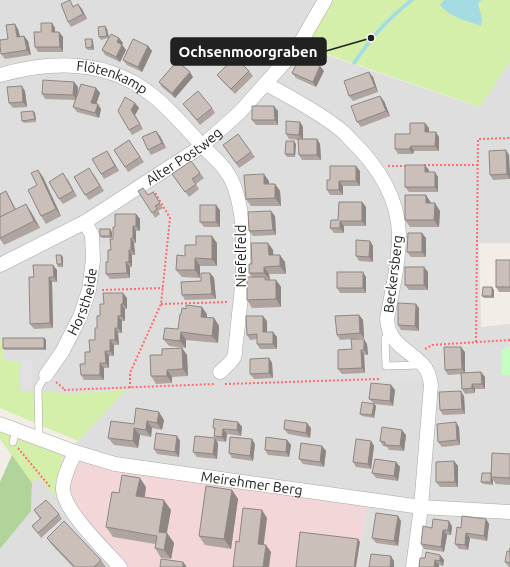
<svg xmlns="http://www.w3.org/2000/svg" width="510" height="567" font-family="Ubuntu,sans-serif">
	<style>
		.residential { fill: #dfdede }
		.commercial { fill: #f3d6d8 }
		.grass { fill: #d3efaa }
		.forest { fill: #b0d499 }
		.park { fill: #c4fec3 }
		.parking { fill: #e1e1e1 }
		.water { fill: #a5dbe2 }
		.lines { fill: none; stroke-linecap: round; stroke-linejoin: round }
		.stream { stroke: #a5dbe2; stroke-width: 3.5 }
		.service-casing { stroke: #a8a8a8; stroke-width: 8 }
		.minor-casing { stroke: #a8a8a8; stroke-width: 15 }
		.path { stroke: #ff6c6b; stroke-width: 2; stroke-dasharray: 2 2; stroke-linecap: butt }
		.service { stroke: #fff; stroke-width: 7 }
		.minor { stroke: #fff; stroke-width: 14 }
		.wall { fill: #afa4a0 }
		.shaded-wall { fill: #8e8682 }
		.building { fill: #cbbfba; stroke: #8e8682 }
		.labels { text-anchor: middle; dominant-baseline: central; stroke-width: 3.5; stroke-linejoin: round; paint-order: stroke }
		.street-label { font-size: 14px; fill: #212121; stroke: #fff }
		.leader { fill: none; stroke: #212121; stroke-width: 1.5 }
		.callout-dot { fill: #212121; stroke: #fff; stroke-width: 1.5 }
		.callout { fill: #212121; stroke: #212121; stroke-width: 1.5 }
		.callout-label { font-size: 15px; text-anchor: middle; font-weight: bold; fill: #fff }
	</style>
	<rect width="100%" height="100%" fill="#f2ede7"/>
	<g class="residential">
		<path d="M0 0H335L322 15 306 48 479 107 510 61V243H479L481 327 510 324V567H357L367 506 63 453 78 441 125 390 61 394 60 391H19L20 361 4 360 3 340H0Z"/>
		<path d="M38 477 57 498 121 567H0V549L31 511 32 483Z"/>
	</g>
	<path class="commercial" d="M63 453 367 506 357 567H121L57 498Z"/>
	<g class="grass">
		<path d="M334 0H510V61L480 107 306 47 322 15Z"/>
		<path d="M0 340H3L4 360 20 361V391H60L61 394 126 390 78 441 0 408Z"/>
		<path d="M0 431 63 453 57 498 38 477 32 483 0 439Z"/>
	</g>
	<path class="forest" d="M12 455 32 483 31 511 0 549V482Z"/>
	<path class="park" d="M510 346V375H501L502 350Z"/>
	<g class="parking">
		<rect x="21" y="360" width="11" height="30"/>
		<path d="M422 370V379L382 381 381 371Z"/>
	</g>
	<path class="water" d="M444 0H482L478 3 482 19 481 26C466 20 451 18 440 5Z"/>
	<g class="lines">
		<path class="stream" d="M354 63C372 37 386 20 412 0"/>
		<defs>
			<g id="service">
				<path d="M389 333 385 338 386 366 421 365"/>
				<path d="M39 438 38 388 46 375"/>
				<path d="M13 442 16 430"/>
			</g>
			<g id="minor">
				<path id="s1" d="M0 75C53 60 107 59 152 95 169 108 182 124 197 140 210 155 227 166 234 186 246 217 244 265 241 297 239 312 238 327 236 342 235 347 236 353 234 357 232 362 224 368 220 372"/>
				<path d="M266 84C290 97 315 110 337 127 342 130 346 135 350 139 376 164 398 197 399 234 399 263 392 291 387 319 389 345 407 348 423 365 428 370 430 378 431 385L421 507 413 567"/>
				<path id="s2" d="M0 265 85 222 202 146 240 112 298 47 325 0"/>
				<path id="s3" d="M46 375 62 352 80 317 89 290 93 260 92 235 85 222"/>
				<path id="s4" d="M0 424 75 452 115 464 421 507 510 512"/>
				<path d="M75 452C71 463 62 478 63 490 64 511 106 551 120 567"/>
			</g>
		</defs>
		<use href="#service" class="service-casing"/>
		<use href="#minor" class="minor-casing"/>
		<g class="path">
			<path d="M424 165H478"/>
			<path d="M388 166H408"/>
			<path d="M102 290 163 288"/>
			<path d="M161 304 229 302"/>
			<path d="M476 342 478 139 510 138"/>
			<path d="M425 349 432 345 510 340"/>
			<path d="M56 382 63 388V390L215 384"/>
			<path d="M225 384 380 379"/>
			<path d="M130 388V373L161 304 170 218 154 191"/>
			<path d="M18 448 51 488"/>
		</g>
		<use href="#service" class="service"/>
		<use href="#minor" class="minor"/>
	</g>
	<g class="wall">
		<path d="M74 5V6L82 9 87 19 71 27 68 22Z"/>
		<path d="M52 23 55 28V32H59L63 37V52H38L35 47 41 32Z"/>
		<path d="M105 26 107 29 109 38H119L123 43 122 44 126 50 120 62 105 55 102 50 108 38 101 40 99 37Z"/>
		<path d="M18 29 20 36 28 41 31 55 5 59 1 54 8 39Z"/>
		<path d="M92 39 93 42 94 50H88L86 48Z"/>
		<path d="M148 46 152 51 142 72 127 65 123 60Z"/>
		<path d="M320 66 324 71 316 87 296 78 292 73Z"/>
		<path d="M249 71 253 76 235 94 221 80 217 75Z"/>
		<path d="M193 77 175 98 162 87 159 82Z"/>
		<path d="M373 77 378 92 353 101 349 96Z"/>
		<path d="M74 82 78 87 77 94 96 88 100 93 96 104 101 109 99 118 77 112 73 107 75 100 45 99 42 94Z"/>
		<path d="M25 91 27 107 13 108 9 103Z"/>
		<path d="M384 101 390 116 361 127 357 122Z"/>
		<path d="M135 103 139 108 135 115 143 129 132 135 129 130Z"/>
		<path d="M183 104 212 108 215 113 200 125Z"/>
		<path d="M33 111 35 113 36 122 24 123 22 121Z"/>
		<path d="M278 111V125H256L252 120Z"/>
		<path d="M300 122 303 127V139H317L320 144 321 160H302L299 155 298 140 289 139 286 134Z"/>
		<path d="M429 128V132L439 137V151H414L413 154H398L395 149 410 134Z"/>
		<path d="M238 134 255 157 239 168 223 145Z"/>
		<path d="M160 136 166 148 151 155 148 150Z"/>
		<path d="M129 140 144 162 128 172 114 150Z"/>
		<path d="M296 144 295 157H287L285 154Z"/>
		<path d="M107 151 119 171 104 179 101 174Z"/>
		<path d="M509 155 510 179 493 180 490 175Z"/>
		<path d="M191 161 204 178 196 184 199 189 189 197 172 174Z"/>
		<path d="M429 170V172L438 177V192H409L405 187Z"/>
		<path d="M360 171V186H343V195H330L327 190 330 180Z"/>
		<path d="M93 173 104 191 89 200 85 195Z"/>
		<path d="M43 177 61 216 46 224 41 216 37 185Z"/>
		<path d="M67 178 77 196 63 204 59 199Z"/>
		<path d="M269 181V184H275L280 191 281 206H251L246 199Z"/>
		<path d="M6 191 9 196 16 209 31 212 40 228 4 245 0 239V194Z"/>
		<path d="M153 192 163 208 158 211 160 214 155 218 152 213 148 195Z"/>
		<path d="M426 195 431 203 440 211 439 227H410L405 220Z"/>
		<path d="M362 202 366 207V226H344V233H334L330 228 338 220Z"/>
		<path d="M220 210V227H204L200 222Z"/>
		<path d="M136 214 140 219V231H136V243H134L135 255H132V267H130V278L110 279 106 274 115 227Z"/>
		<path d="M275 216 276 235 253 236 249 231Z"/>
		<path d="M110 229 112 232V238H102L100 236Z"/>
		<path d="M426 238V257H411L407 252Z"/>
		<path d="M370 241 373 246V262L359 261 356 256Z"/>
		<path d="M217 243V266H200V278L182 277 176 270 185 256 196 245Z"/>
		<path d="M268 243 273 250V255L285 262 286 274H269L270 280H276L281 287V307L252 308 247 300 252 277 249 273Z"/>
		<path d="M63 257V267H58L57 264Z"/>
		<path d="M510 260V292H499L496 287Z"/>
		<path d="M57 270V282H52L53 328 34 329 30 324 34 277Z"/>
		<path d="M428 272V290H409L405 285Z"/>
		<path d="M210 273 214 278 216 299 185 300 182 295Z"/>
		<path d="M366 277V293H340L337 288Z"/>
		<path d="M494 290V298H484L482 296Z"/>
		<path d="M127 298V309H125V321H122V333H118L119 345H114V356H109V368H104V380H84L81 375 95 340 104 304Z"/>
		<path d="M419 308V331L401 330 398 325Z"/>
		<path d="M207 314V318H214L219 326 218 343 186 340V348L169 346 163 339 178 329Z"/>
		<path d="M359 315 363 320 364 338 340 340 337 335Z"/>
		<path d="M267 321V332L277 337V349H260L257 344V339L250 340 247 335Z"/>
		<path d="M44 338 46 340V350H4L3 348Z"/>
		<path d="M367 344 368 355H364L365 373 342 374 338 369 352 349Z"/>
		<path d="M182 348 187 355 188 376 172 377V383L156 384 151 376 162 355Z"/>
		<path d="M465 352V373L481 372 485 377V389H475V393L465 394 462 389 461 374 448 375 445 370Z"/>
		<path d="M269 358 272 363 273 378 254 379 250 374Z"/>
		<path d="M391 385 395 390 393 406 374 404 376 406 374 418 362 416 360 414 373 403 369 399Z"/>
		<path d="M464 396 465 414 443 415 440 410Z"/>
		<path d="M136 408 164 420 162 430 152 428 151 437 140 435 138 448 114 445 108 438 134 424Z"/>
		<path d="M238 422 242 427 241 436 227 434 226 442 217 441 214 436 215 430 213 428Z"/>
		<path d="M459 427 460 445 442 447 438 442Z"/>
		<path d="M311 428 310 438 288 434 284 429Z"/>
		<path d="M406 435 404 451 389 450 387 447 383 446 380 441Z"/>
		<path d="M177 436 180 441 179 457 157 454 154 449Z"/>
		<path d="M287 440 291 445 289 457 268 455 265 450Z"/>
		<path d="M371 441 374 446 371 469 356 467 353 462Z"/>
		<path d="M218 443 217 459 197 457 193 452Z"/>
		<path d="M255 444 253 461 232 458 229 453Z"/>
		<path d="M322 446 326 451 324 467 303 464 299 459Z"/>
		<path d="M510 454V485L496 484 493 480V485L483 484 481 482 491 473Z"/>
		<path d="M454 461 458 466V487H440L436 482Z"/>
		<path d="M396 462 400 467 398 481 376 478 372 473Z"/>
		<path d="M146 487 145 497 171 510 167 533 174 543 171 559 161 558 155 548V544L113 537 106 527 119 493Z"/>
		<path d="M232 490 238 499 231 549 205 545 199 536Z"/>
		<path d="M34 510 59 514 62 519 41 538 32 526 40 519Z"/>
		<path d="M486 519 489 524 487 541 470 538 468 550 459 549 455 544 461 528Z"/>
		<path d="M401 521 398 546 376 543 372 538Z"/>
		<path d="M452 526 451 535H447L444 552 424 549 421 544 432 528Z"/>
		<path d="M47 538 101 560 106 567H73L52 545Z"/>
		<path d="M510 548V567H509L505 562 509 552Z"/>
		<path d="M440 555 444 560 443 566 439 565 425 558Z"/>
	</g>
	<g class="shaded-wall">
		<path d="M78 4 82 9 87 19 83 14Z"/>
		<path d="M52 23 55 28V37L52 32Z"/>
		<path d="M15 24 18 29 21 42 17 37Z"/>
		<path d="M105 26 107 29 109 38 107 36Z"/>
		<path d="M59 32 63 37V52L60 47Z"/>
		<path d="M24 36 28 41 31 55 27 50Z"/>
		<path d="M119 38 123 43 121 47 117 42Z"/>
		<path d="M92 39 93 42 94 50 92 47Z"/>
		<path d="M122 45 126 50 120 62 116 57Z"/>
		<path d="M148 46 152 51 142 72 138 67Z"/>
		<path d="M320 66 324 71 316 87 313 82Z"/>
		<path d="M190 72 193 77 175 98 172 93Z"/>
		<path d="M369 72 373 77 378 92 375 87Z"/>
		<path d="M74 82 78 87 77 100 73 95Z"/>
		<path d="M22 86 25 91 27 107 23 102Z"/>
		<path d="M96 88 100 93 95 108 91 103Z"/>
		<path d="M380 96 384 101 390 116 386 111Z"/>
		<path d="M135 103 139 108 135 115 143 129 131 110Z"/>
		<path d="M98 104 101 109 99 118 95 113Z"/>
		<path d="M274 106 278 111V125L275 120Z"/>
		<path d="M33 111 35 113 36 122 35 119Z"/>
		<path d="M300 122 303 127V140L299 135Z"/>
		<path d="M425 123 429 128V137L425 132Z"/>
		<path d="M156 131 160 136 166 148 162 143Z"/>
		<path d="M436 132 439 137V151L435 146Z"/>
		<path d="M317 139 320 144 321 160 317 155Z"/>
		<path d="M294 141 296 144 295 157 294 154Z"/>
		<path d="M411 146 414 151 413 154 409 149Z"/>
		<path d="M506 150 509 155 510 179 507 174Z"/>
		<path d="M107 151 119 171 115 166Z"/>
		<path d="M425 165 429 170V177L425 172Z"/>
		<path d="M356 166 360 171V186L356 181Z"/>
		<path d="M38 170 43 177 61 216 56 209Z"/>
		<path d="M435 172 438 177V192L435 187Z"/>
		<path d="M264 174 269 181V191L264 184Z"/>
		<path d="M339 181 343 186V195L339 190Z"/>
		<path d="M275 184 280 191 281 206 275 198Z"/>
		<path d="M426 195 431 203V211L426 203Z"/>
		<path d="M362 202 366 207V226L362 221Z"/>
		<path d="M435 203 440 211 439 227 434 220Z"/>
		<path d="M26 204 31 212 40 228 34 221Z"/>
		<path d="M216 205 220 210V227L216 222Z"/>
		<path d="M271 211 275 216 276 235 273 230Z"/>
		<path d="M136 214 140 219V231L136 226Z"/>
		<path d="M340 221 344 226V233L340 228Z"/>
		<path d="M133 226 136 231V243L133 238Z"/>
		<path d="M110 229 112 232V238L110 236Z"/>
		<path d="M422 233 426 238V257L422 252Z"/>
		<path d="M212 236 217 243V266L212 259Z"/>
		<path d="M131 238 134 243 135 255 131 250Z"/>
		<path d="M370 241 373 246V262L369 257Z"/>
		<path d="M268 243 273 250 274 262 269 255Z"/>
		<path d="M129 250 132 255V267L129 262Z"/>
		<path d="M61 255 63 257V267L62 264Z"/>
		<path d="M280 255 285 262 286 274 280 266Z"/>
		<path d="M195 258 200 266V278L195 270Z"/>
		<path d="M126 262 130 267V278L127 273Z"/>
		<path d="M53 265 57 270V282L54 277Z"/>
		<path d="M264 267 269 274 270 280 264 273Z"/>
		<path d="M424 267 428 272V290L424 285Z"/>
		<path d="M363 272 366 277V293L363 288Z"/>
		<path d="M210 273 214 278 216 299 212 294Z"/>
		<path d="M49 277 52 282 53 328 50 323Z"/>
		<path d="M276 280 281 287V307L276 299Z"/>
		<path d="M492 287 494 290V298L492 296Z"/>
		<path d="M123 293 127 298V309L123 304Z"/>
		<path d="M121 304 125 309V321L121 316Z"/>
		<path d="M416 304 419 308V331L415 326Z"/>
		<path d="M202 307 207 314 206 324 201 317Z"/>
		<path d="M359 315 363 320 364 338 360 333Z"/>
		<path d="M118 316 122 321V333L118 328Z"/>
		<path d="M263 316 267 321V337L263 332Z"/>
		<path d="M214 318 219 326 218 343 212 336Z"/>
		<path d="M115 328 118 333 119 345 115 340Z"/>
		<path d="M181 332 186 340V348L180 341Z"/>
		<path d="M273 332 277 337V349L273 344Z"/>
		<path d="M44 338 46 340V350L44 348Z"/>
		<path d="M364 339 367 344 368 355 364 350Z"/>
		<path d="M110 340 114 345V356L110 351Z"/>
		<path d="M461 347 465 352V374L462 369Z"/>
		<path d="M182 348 187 355 188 376 183 369Z"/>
		<path d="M361 350 364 355 365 373 362 368Z"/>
		<path d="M105 351 109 356V368L106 363Z"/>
		<path d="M269 358 272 363 273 378 269 373Z"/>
		<path d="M100 363 104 368V380L100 375Z"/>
		<path d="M167 370 172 377V383L167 376Z"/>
		<path d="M481 372 485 377V389L482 384Z"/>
		<path d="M472 384 475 389V393L472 388Z"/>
		<path d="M391 385 395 390 393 406 390 401Z"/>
		<path d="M461 391 464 396 465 414 462 409Z"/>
		<path d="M374 404 376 406 374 418 372 415Z"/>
		<path d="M159 412 164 420 162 430 157 423Z"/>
		<path d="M147 421 152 428 151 437 146 430Z"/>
		<path d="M238 422 242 427 241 436 237 430Z"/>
		<path d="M456 422 459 427 460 445 457 440Z"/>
		<path d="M307 423 311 428 310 438 306 433Z"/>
		<path d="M134 428 140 435 138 448 133 441Z"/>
		<path d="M223 429 227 434 226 442 222 437Z"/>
		<path d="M402 430 406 435 404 451 400 446Z"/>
		<path d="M177 436 180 441 179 457 175 452Z"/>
		<path d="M215 438 218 443 217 459 213 454Z"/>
		<path d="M252 439 255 444 253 461 250 456Z"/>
		<path d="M287 440 291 445 289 457 286 452Z"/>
		<path d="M371 441 374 446 371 469 368 464Z"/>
		<path d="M322 446 326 451 324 467 320 462Z"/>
		<path d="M454 461 458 466V487L455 482Z"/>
		<path d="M396 462 400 467 398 481 394 476Z"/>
		<path d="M140 478 146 487 143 505 136 496Z"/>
		<path d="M491 478 493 480V485L491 482Z"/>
		<path d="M232 490 238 499 231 549 224 539Z"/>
		<path d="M164 500 171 510 165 541 159 532Z"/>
		<path d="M262 510 267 518 263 551 258 544Z"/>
		<path d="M398 516 401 521 398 546 394 541Z"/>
		<path d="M486 519 489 524 487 541 484 536Z"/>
		<path d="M449 521 452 526 451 535 448 530Z"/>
		<path d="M443 530 447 535 444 552 441 547Z"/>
		<path d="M167 533 174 543 171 559 164 550Z"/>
		<path d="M466 533 470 538 468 550 465 545Z"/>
		<path d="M358 539 360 542 356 567H354Z"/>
		<path d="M266 545 271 552 269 567H263Z"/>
		<path d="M440 555 444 560 443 566 440 561Z"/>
		<path d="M391 556 394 561V567H390Z"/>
		<path d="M435 560 439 565V567H434Z"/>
		<path d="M183 562 187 567H183Z"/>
	</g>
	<g class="building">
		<path d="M70 0 73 7 78 4 83 14 68 22 61 4Z"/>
		<path d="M41 23H52V32H59L60 47H35L34 32H41Z"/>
		<path d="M15 24 17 37 24 36 27 50 1 54 0 46V40L8 39 6 25Z"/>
		<path d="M105 26 107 36 99 37 98 27Z"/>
		<path d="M111 34 119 38 117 42 122 45 116 57 102 50Z"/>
		<path d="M85 39H92V47L86 48Z"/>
		<path d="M133 39 148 46 138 67 123 60Z"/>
		<path d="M235 57 249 71 231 89 217 75Z"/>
		<path d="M300 57 320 66 313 82 292 73Z"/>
		<path d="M177 61 190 72 172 93 159 82Z"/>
		<path d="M369 72 375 87 349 96 344 81Z"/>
		<path d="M43 80 74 82 73 95 42 94Z"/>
		<path d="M81 84 96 88 91 103 98 104 95 113 73 107Z"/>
		<path d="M22 86 23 102 9 103 7 87Z"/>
		<path d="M198 91 212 108 197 120 183 104Z"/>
		<path d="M380 96 386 111 357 122 351 106Z"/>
		<path d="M125 97 135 103 131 110 140 124 129 130 118 111Z"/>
		<path d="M252 106H274L275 120H252Z"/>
		<path d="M33 111 35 119 22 121 21 112Z"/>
		<path d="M286 121 300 122 299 135 286 134Z"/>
		<path d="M410 123H425V132H436L435 146H411L409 149H395V134H410Z"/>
		<path d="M156 131 162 143 148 150 142 137Z"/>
		<path d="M238 134 251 152 236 163 223 145Z"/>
		<path d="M298 139H317V155H299Z"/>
		<path d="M129 140 140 157 125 167 114 150Z"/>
		<path d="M286 141H294V154H285Z"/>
		<path d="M506 150 507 174 490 175 489 151Z"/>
		<path d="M107 151 115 166 101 174 92 159Z"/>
		<path d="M191 161 200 173 192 179 196 184 185 192 172 174Z"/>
		<path d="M405 165H425V172H435V187H405Z"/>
		<path d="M330 166H356V181H339V190H327V180H330Z"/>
		<path d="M89 168 100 186 85 195 74 177Z"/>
		<path d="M38 170 56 209 41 216 28 190 37 185 31 173Z"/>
		<path d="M63 173 73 191 59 199 49 182Z"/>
		<path d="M264 174V184H275V198L246 199 244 175Z"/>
		<path d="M143 188 148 195 153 192 160 203 155 206 157 209 152 213 138 191Z"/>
		<path d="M6 191 15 210 0 217V194Z"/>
		<path d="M405 195H426V203H435L434 220H405Z"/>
		<path d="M339 202H362V221H340V228H330L331 220H338Z"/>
		<path d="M26 204 34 221 0 238V217Z"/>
		<rect x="200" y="205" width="16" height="17"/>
		<path d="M271 211 273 230 249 231 248 212Z"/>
		<path d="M115 214H136V226H133V238H131V250H129V262H126L127 273 106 274V262H108V250H111L110 239H113V227H115Z"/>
		<rect x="100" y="229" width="10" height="7"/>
		<path d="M408 233H422V252H407Z"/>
		<path d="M196 236H212V259L195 258V270H176L177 255 185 256V245H196Z"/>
		<path d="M356 240 370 241 369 257 356 256Z"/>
		<path d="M251 243H268L269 255H280V266L264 267V273H249V264H252Z"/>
		<path d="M56 255H61L62 264H57Z"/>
		<rect x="496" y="260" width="14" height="27"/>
		<path d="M33 265H53L54 277H49L50 323 30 324 29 277H34Z"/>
		<rect x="405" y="267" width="19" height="18"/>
		<rect x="337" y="272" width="26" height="16"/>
		<path d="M201 273H210L212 294 182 295 181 282 201 281Z"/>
		<path d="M247 277H265V280H276V299L247 300Z"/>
		<path d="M483 287H492V296H482Z"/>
		<path d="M103 293H123V304H121V316H118V328H115V340H110V351H105L106 363H100V375H81L80 364H85V352H90L89 340H95V328H97V316H100V304H104Z"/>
		<path d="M398 303 416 304 415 326 398 325Z"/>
		<path d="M186 305 202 307 201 317 214 318 212 336 181 332 180 341 163 339 165 328 178 329 180 314H181L182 308 186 309Z"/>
		<path d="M359 315 360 333 337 335 335 316Z"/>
		<path d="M246 316H263V332H273V344H257V334L247 335Z"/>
		<rect x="3" y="338" width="41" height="10"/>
		<path d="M351 339H364V350H361L362 368 338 369V350L352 349Z"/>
		<path d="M444 347H461L462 369 445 370Z"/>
		<path d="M182 348 183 369 167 370V376H151L150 355H162V349Z"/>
		<path d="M269 358V373L250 374V359Z"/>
		<path d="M481 372 482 384H472V388L462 389 461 373Z"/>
		<path d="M371 383 391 385 390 401 369 399Z"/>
		<path d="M461 391 462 409 440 410 439 392Z"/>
		<path d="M362 402 374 404 372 415 360 414Z"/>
		<path d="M136 408 159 412 157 423 147 421 146 430 134 428 133 441 108 438 111 421 134 424Z"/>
		<path d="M214 419 238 422 237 430 223 429 222 437 214 436 215 428H213Z"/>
		<path d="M285 420 307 423 306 433 284 429Z"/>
		<path d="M456 422 457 440 438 442 437 424Z"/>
		<path d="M382 427 402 430 400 446 385 445V442L380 441Z"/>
		<path d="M156 433 177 436 175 452 154 449Z"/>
		<path d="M195 436 215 438 213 454 193 452Z"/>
		<path d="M230 437 252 439 250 456 229 453Z"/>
		<path d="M266 437 287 440 286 452 265 450Z"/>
		<path d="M356 439 371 441 368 464 353 462Z"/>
		<path d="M301 443 322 446 320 462 299 459Z"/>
		<path d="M492 453 510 454V478L491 477Z"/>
		<path d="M375 459 396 462 394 476 372 473Z"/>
		<path d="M454 461 455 482H436V462Z"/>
		<path d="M482 473H491V482H481Z"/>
		<path d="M122 475 140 478 136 496 164 500 159 532 167 533 164 550 155 548 157 536 106 527 112 492 119 493Z"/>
		<path d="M206 486 232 490 224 539 199 536Z"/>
		<path d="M46 500 59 514 38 533 32 526 41 518 34 510Z"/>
		<path d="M243 508 262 510 258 544 266 545 263 567H233L236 541 239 542Z"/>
		<path d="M376 513 398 516 394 541 372 538Z"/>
		<path d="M462 516 486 519 484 536 466 533 465 545 455 544 457 527 461 528Z"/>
		<path d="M433 519 449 521 448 530H443L441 547 421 544 423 526 432 528Z"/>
		<path d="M64 521 101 560 94 567H75L47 538Z"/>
		<path d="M300 532 358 539 354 567H296Z"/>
		<path d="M510 548V563L505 562 507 551 509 552Z"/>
		<path d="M426 552 440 555V561L435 560 434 567H419L420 558H425Z"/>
		<path d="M371 554 391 556 390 567H369Z"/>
		<path d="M161 559 183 562V567H160Z"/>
	</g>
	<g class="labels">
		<g class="street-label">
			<text stroke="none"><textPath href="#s1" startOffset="115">Flötenkamp</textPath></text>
			<text stroke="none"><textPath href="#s2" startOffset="214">Alter Postweg</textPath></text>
			<text transform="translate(241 256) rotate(-90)">Niefelfeld</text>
			<text transform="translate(393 274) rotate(-83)">Beckersberg</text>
			<text stroke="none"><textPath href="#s3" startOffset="83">Horstheide</textPath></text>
			<text stroke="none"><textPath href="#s4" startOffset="260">Meirehmer Berg</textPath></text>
		</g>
	</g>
	<path class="leader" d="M371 38L326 51"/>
	<circle class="callout-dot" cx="371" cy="38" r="4"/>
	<rect class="callout" x="171" y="38" width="155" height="27" rx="4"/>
	<g class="callout-label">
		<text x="248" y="57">Ochsenmoorgraben</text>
	</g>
</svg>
